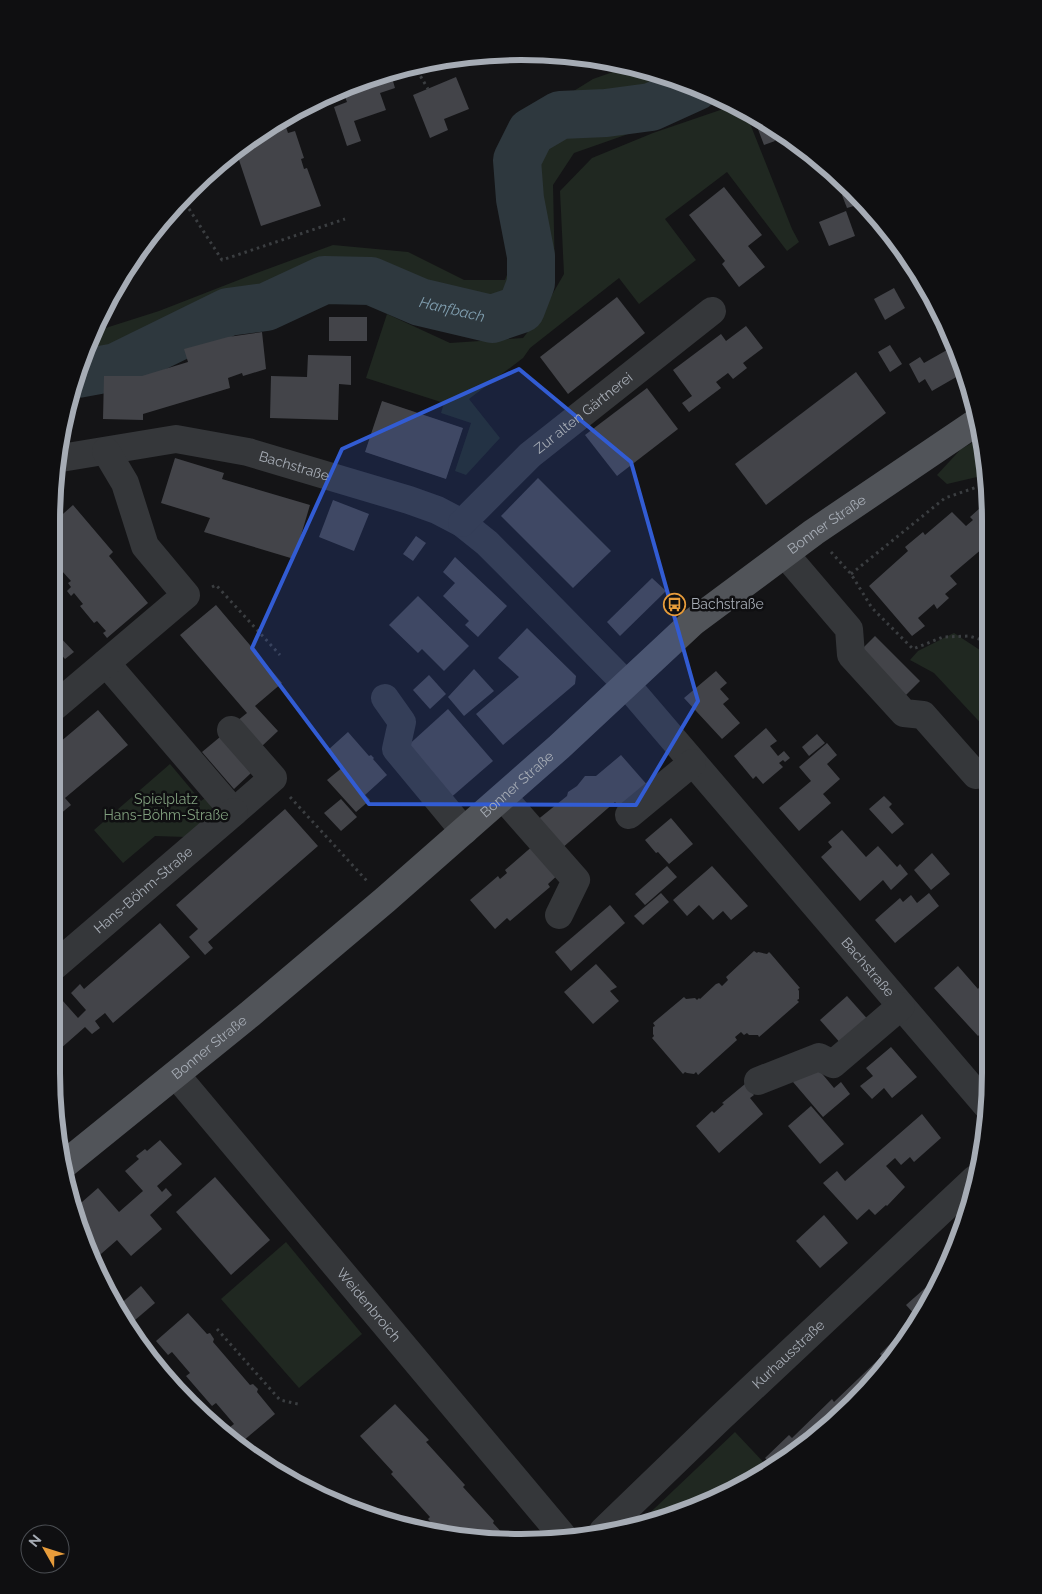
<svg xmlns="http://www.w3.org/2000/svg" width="1042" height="1594" font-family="Raleway,sans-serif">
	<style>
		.green { fill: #202821 }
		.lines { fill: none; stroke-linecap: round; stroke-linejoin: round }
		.river { stroke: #2e383e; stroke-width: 48 }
		.building { fill: #434449 }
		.path { stroke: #3b3e41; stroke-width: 3; stroke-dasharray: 2.5 4; stroke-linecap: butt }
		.minor { stroke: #35373a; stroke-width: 28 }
		.major { stroke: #515459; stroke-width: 28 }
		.marked { fill: #325cd3; fill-opacity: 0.2; stroke: #325cd3; stroke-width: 4; stroke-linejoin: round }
		.labels { text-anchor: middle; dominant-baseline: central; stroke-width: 5; stroke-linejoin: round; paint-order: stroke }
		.street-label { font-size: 14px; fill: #a6acb5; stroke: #0f0f11 }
		.poi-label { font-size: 14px; fill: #a6acb5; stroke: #0f0f11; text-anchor: start }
		.park-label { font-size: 14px; fill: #809f7e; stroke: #0f0f11 }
		.water-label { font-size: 15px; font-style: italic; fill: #7f9dae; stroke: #0f0f11 }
		.rim { fill: none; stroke: #a6acb5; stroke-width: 6 }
	</style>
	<rect width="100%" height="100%" fill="#141416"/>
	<g class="green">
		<path d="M630 66 672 76 725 100 574 153 553 185 555 275 526 327 452 333 366 286H295L233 299 95 361 85 394 72 397 87 341 93 332 159 311 254 274 333 245 408 252 464 280H505L517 249 504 189 517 137 548 107 593 79Z"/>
		<path d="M732 106 749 121 792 229 799 242 787 251 727 172 665 219 696 260 639 304 619 278 530 348 523 358 469 399 500 438 466 475 455 471 471 423 441 413 444 403 366 378 387 314 450 343 523 338 538 319 564 274 560 191 592 158 653 133Z"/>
		<path d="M981 438 987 472 977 477 947 484 937 475 961 449Z"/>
		<path d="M954 633 989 656V732L934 673 910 660 918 651Z"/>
		<path d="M170 764 201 801 208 796 212 807 211 818 186 837 155 836 123 863 94 830Z"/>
		<path d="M286 1242 362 1334 299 1388 221 1299Z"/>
		<path d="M735 1432 770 1469 643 1527H635Z"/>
	</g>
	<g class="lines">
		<path class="river" id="s1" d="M78 374 116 367 228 312 266 307 324 280 371 281 420 302 492 319 521 309 531 283V256L520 199 517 160 531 132 560 115 606 113 651 107 695 87"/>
	</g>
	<g class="building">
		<path d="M390 71 395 88 380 93 386 110 354 121 361 141 347 146 334 107 347 102 342 89Z"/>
		<path d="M456 77 469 109 444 119 448 130 430 138 413 95Z"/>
		<path d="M746 110 756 114 769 123 775 141 764 145 753 116 749 118Z"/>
		<path d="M283 118 288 133 295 131 304 158 301 159 304 169 307 168 321 206 261 226 236 151 242 149 240 145Z"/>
		<path d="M724 187 762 235 748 246 765 267 739 287 722 264 725 261 689 215Z"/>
		<path d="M853 192 864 203 847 208 842 195Z"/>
		<path d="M846 211 855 236 829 246 819 222Z"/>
		<path d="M898 242 902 249 924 284 918 287Z"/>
		<path d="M894 288 905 308 885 320 874 299Z"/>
		<path d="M617 297 645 333 568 394 540 357Z"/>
		<rect x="329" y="317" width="38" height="24"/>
		<path d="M746 326 763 348 743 363 747 368 733 379 728 373 716 382 721 388 689 412 682 403 692 396 673 370 721 334 726 341Z"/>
		<path d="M262 332 266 369 243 376 242 373 228 378 230 388 143 414V420L103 419 104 376H142L188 362 184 349 228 337Z"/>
		<path d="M890 345 902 364 890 372 878 352Z"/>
		<path d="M954 346 965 372 932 391 925 379 919 383 909 364 920 357 924 363Z"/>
		<path d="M308 355 351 356V385L339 384 338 420 270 418 271 376 307 377Z"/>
		<path d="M856 372 886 413 766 505 735 464Z"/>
		<path d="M647 388 678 429 617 476 585 435Z"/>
		<path d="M382 401 463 428 446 479 365 452Z"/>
		<path d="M175 458 224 473 222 479 310 505 294 559 204 532 210 518 161 503Z"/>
		<path d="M538 478 611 551 573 588 501 516Z"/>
		<path d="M990 499V540L987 537 980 544 983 548 950 576 957 584 945 594 949 598 937 609 934 604 918 618 925 626 912 636 869 586 908 551 905 547 923 532 925 535 952 512 966 526 973 520 970 517Z"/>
		<path d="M333 500 369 514 354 551 319 537Z"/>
		<path d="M73 505 113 552 109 556 148 603 107 638 103 633 106 631 97 621 94 623 80 606 83 604 74 593 71 596 67 591 71 587 68 583 71 581 62 571 59 573 55 567V521Z"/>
		<path d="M416 536 426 543 413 561 403 554Z"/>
		<path d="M455 557 507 606 478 637 465 625 469 621 443 596 455 583 443 572Z"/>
		<path d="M652 578 666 591 620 636 607 622Z"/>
		<path d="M418 596 469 646 444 671 422 649 418 653 389 625Z"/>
		<path d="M216 605 282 683 255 706 278 731 261 747 237 721 247 713 180 635Z"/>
		<path d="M527 628 576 676 575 684 503 745 476 714 519 677 498 658Z"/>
		<path d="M58 635 74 652 65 659 54 647V638Z"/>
		<path d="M875 636 920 681 906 695 861 650Z"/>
		<path d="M474 669 494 691 464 716 448 697Z"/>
		<path d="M716 671 727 683 720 689 729 699 723 704 740 723 722 739 684 698Z"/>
		<path d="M429 675 446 694 430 709 413 690Z"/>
		<path d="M448 709 493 761 448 800 404 749Z"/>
		<path d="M98 710 128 745 65 798 71 805 53 820V748Z"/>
		<path d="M766 728 777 741 770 746 778 756 784 751 790 758 785 762 783 760 779 763 783 767 763 784 756 776 753 779 734 756Z"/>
		<path d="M348 732 369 756 371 755 374 758 373 759 387 775 365 795 370 800 356 812 327 780 343 767 328 750Z"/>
		<path d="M817 734 825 743 809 756 802 747Z"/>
		<path d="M220 737 251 773 234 789 202 752Z"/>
		<path d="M827 743 837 755 827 764 840 779 823 794 831 803 799 831 779 808 811 781 799 767Z"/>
		<path d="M621 755 649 787 619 806 615 802 561 849 536 821 567 796 568 792 577 786 585 776H596Z"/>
		<path d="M884 796 892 804 889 807 904 824 892 834 869 809Z"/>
		<path d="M341 799 357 817 341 831 324 813Z"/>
		<path d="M285 809 318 846 208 942 213 948 205 955 189 937 198 929 176 905Z"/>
		<path d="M671 818 693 844 669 864 658 852 656 853 645 840Z"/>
		<path d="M842 830 866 857 878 846 897 867 900 864 908 874 891 890 883 880 860 901 821 857 832 847 828 842Z"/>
		<path d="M535 844 560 873 548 884 550 887 510 921 507 918 495 929 470 900 498 876 500 879 507 873 505 870Z"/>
		<path d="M932 853 950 874 931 890 914 870Z"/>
		<path d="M667 866 677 877 645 905 635 894Z"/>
		<path d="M712 866 748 906 731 920 723 911 713 920 699 905 687 916 673 900Z"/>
		<path d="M661 893 669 902 643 925 634 916Z"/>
		<path d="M929 893 939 906 895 943 875 920 900 898 903 902 911 895 917 903Z"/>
		<path d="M610 905 625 923 571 971 555 952Z"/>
		<path d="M160 923 190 957 113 1023 105 1013 95 1021 100 1028 92 1034 85 1027 51 1057 52 994 54 991 78 1018 86 1010 71 993 80 984 84 989Z"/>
		<path d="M988 940V957L979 948Z"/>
		<path d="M754 951 757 953 758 952 767 954 769 952 771 954 800 988 798 989 799 991V999L797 1000 799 1002 759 1037 758 1035H749L747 1033 744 1035 741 1032 735 1037 737 1040 698 1075 696 1072 694 1074 687 1073 685 1072 683 1074 652 1038 654 1036 653 1034V1027L655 1026 653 1023 684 997 686 999 695 998 697 1000 699 998 700 999 716 984 719 983 722 986 728 980 726 977Z"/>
		<path d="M596 964 617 987 610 991 619 1001 593 1024 564 992Z"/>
		<path d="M958 966 978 989 980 986 987 994V1028L978 1036 934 988Z"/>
		<path d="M847 996 871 1023 843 1046 820 1020Z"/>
		<path d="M891 1047 917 1077 892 1098 884 1088 872 1099 860 1086 873 1076 866 1068Z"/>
		<path d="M814 1064 834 1088 841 1082 850 1094 823 1117 793 1082Z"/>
		<path d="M745 1084 754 1095 750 1098 763 1114 719 1153 696 1126 712 1111 714 1113 724 1104 722 1103Z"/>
		<path d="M811 1106 844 1144 820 1164 788 1126Z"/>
		<path d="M922 1114 941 1138 914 1162 910 1157 901 1165 895 1158 886 1166 905 1187 887 1206 886 1205 875 1215 869 1209 857 1220 823 1183 837 1171 845 1181Z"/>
		<path d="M160 1140 182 1164 157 1186 162 1192 166 1188 172 1195 150 1215 162 1229 131 1256 117 1240 94 1260 76 1224 74 1209 98 1188 119 1212 143 1191 125 1171 139 1159 136 1156 145 1149 147 1151Z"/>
		<path d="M215 1177 270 1240 231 1275 176 1212Z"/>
		<path d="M824 1215 848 1243 820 1268 796 1241Z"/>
		<path d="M941 1274H942L916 1316 906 1305Z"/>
		<path d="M141 1286 155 1303 128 1326 117 1307Z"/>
		<path d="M188 1313 207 1334 210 1333 214 1339 213 1342 250 1385 253 1384 258 1389 257 1392 275 1414 243 1441 230 1427 234 1424 216 1403 212 1406 186 1376 190 1373 172 1352 168 1355 156 1341Z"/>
		<path d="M892 1342 897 1347 874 1383 782 1464 774 1467 765 1458 789 1435 792 1438 832 1399 834 1402 882 1356 880 1354Z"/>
		<path d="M395 1404 429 1440 426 1442 465 1485 463 1487 494 1521 493 1523 506 1537 504 1539 505 1540 491 1542 447 1533 442 1527 439 1531 428 1519 430 1517 391 1474 393 1472 360 1436Z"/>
	</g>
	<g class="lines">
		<g class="path">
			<path d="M414 65 428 89"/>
			<path d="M182 198 222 260 345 219"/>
			<path d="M831 552 851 574 872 608 913 649 943 637 969 636 989 642"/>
			<path d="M851 574 945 498 986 484"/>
			<path d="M212 587 216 585 280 655"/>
			<path d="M290 797 367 881"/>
			<path d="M217 1329 280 1400 298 1404"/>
		</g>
		<g class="minor">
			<path id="s2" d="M55 459 176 439 248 452 409 500 437 510 462 523 487 543 508 564 626 684 987 1106"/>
			<path id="s3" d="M462 523 530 455 712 311"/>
			<path d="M785 554 849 629 851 655 904 713 923 715 976 775"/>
			<path d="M106 663 234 812 273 778 231 730"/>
			<path d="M385 698 402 722 396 749 464 831"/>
			<path d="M54 707 186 595 145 546 125 483 106 451"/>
			<path d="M503 797 576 880 559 915"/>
			<path d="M629 815 692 763"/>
			<path id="s4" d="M52 968 234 812"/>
			<path id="s5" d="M176 1075 562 1535"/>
			<path d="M758 1081 819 1057 833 1064 901 1006"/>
			<path id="s6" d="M603 1531 719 1419 975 1179"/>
		</g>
		<path class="major" id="s7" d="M66 1163 250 1014 385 900 559 747 693 622 814 532 978 421"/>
	</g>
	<path class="marked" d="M519 369 631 462 698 701 636 805 369 804 252 648 342 449Z"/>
	<defs>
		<symbol id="bus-ring" viewBox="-11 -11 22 22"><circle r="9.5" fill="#0f0f11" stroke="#e79c3b" stroke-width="1.5"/><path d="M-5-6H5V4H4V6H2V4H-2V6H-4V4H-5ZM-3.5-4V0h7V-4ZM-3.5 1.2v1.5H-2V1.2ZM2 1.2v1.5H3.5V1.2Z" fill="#e79c3b"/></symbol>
	</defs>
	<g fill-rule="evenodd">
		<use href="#bus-ring" x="662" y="592" width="25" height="25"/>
	</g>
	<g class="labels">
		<g class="street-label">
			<text stroke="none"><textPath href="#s3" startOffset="164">Zur alten Gärtnerei</textPath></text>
			<text stroke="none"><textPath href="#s2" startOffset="244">Bachstraße</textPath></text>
			<text stroke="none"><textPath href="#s7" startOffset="994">Bonner Straße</textPath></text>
			<text stroke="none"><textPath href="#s7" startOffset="589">Bonner Straße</textPath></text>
			<text stroke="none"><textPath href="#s4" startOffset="120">Hans-Böhm-Straße</textPath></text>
			<text stroke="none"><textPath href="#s2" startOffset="1024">Bachstraße</textPath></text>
			<text stroke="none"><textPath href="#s7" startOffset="184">Bonner Straße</textPath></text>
			<text stroke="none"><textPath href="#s5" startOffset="300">Weidenbroich</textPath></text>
			<text stroke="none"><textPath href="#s6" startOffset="256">Kurhausstraße</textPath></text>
		</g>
		<g class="poi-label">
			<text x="691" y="604">Bachstraße</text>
		</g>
		<g class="park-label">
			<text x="166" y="799">Spielplatz<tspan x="166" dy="16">Hans-Böhm-Straße</tspan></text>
		</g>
		<g class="water-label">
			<text stroke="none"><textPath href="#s1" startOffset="399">Hanfbach</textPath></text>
		</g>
	</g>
	<path d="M0 0H1042V1594H0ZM521 60H521A461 461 0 0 1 982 521V1073A461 461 0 0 1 521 1534H521A461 461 0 0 1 60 1073V521A461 461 0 0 1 521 60Z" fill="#0f0f11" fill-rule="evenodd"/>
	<path class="rim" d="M521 60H521A461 461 0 0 1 982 521V1073A461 461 0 0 1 521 1534H521A461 461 0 0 1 60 1073V521A461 461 0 0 1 521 60Z"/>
	<g transform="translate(45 1549) rotate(309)"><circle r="24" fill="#0f0f11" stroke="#4b4e53"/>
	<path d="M0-4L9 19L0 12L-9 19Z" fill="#e79c3b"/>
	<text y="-8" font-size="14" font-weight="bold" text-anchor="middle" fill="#a6acb5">N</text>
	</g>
</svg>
